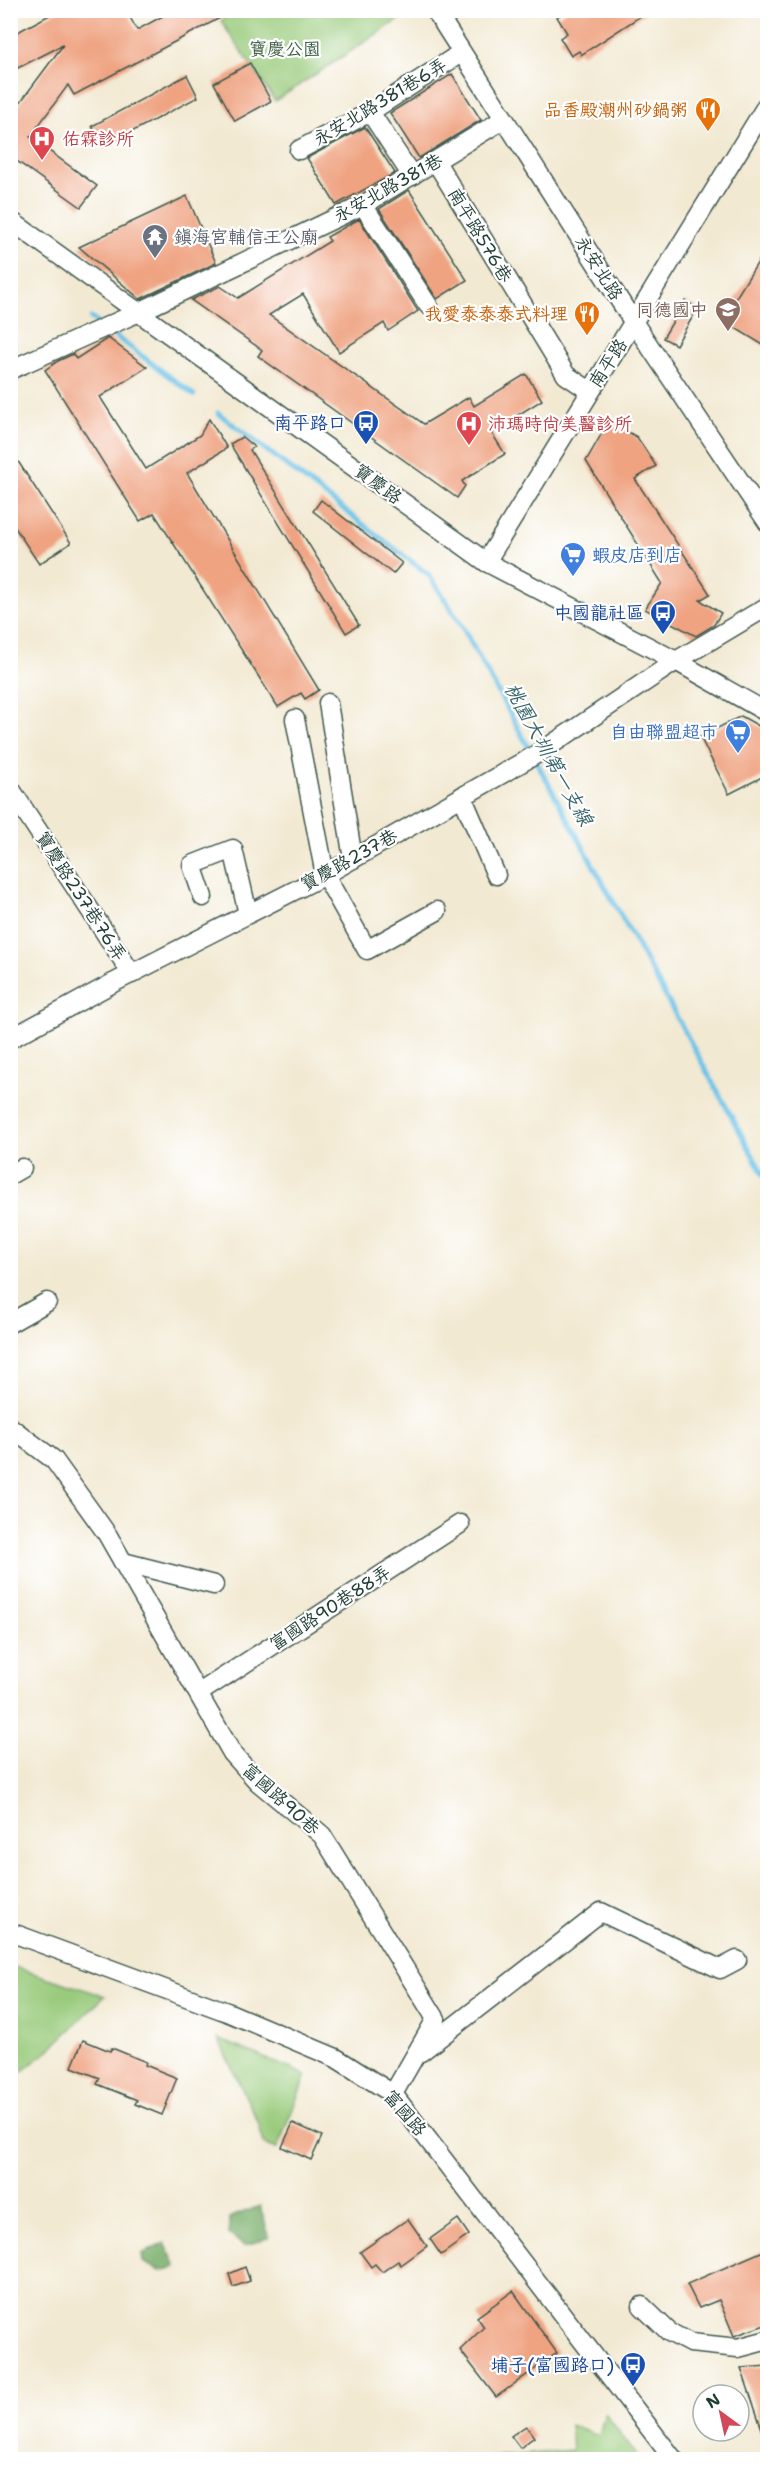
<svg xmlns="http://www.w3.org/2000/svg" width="778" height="2470" font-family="'Shantell Sans','LXGW WenKai TC',sans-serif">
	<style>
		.green { fill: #99cb7c; stroke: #5c8458; stroke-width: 1.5 }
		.forest { fill: #7aaf6c; stroke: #4c7650; stroke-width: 1.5 }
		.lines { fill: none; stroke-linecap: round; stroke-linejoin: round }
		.stream { stroke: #6bc3e8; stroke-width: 5 }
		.building { fill: #efa381 }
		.minor-casing { stroke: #3f574c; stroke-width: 21 }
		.minor { stroke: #fff; stroke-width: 18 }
		.labels { text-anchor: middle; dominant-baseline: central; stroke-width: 4.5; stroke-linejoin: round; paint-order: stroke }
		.park-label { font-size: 18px; fill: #3e6046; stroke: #fff }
		.street-label { font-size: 18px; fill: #1f3d34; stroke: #fff }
		.food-label { font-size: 18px; fill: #c56008; stroke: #fff; text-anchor: end }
		.health-label { font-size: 18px; fill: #be3a42; stroke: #fff; text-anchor: start }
		.worship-label { font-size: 18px; fill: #5b616d; stroke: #fff; text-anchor: start }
		.education-label { font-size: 18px; fill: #785e54; stroke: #fff; text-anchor: end }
		.transit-label { font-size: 18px; fill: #164399; stroke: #fff; text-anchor: end }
		.shop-label { font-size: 18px; fill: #366cbe; stroke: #fff; text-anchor: start }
		.water-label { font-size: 20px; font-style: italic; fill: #36656a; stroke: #fff }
	</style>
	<rect width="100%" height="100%" fill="#fff"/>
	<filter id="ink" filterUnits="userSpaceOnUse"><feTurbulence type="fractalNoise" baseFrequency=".0167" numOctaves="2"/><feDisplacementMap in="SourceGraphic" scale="12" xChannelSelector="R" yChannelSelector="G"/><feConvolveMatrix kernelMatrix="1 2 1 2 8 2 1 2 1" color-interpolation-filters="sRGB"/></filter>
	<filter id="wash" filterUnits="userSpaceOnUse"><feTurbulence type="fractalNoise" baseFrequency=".008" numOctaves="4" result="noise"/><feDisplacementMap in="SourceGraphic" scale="24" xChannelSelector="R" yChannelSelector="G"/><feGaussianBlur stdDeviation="1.35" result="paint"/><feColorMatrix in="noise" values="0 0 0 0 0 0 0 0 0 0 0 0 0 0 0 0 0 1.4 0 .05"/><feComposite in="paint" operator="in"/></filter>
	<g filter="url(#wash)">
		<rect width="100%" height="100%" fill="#f2e9d2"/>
		<g class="green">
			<path d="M236 11H412L275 101 221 21Z"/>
			<path d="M11 1966 105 1996 48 2051 11 2080Z"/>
			<path d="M218 2039 306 2075 277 2149 264 2144 258 2122Z"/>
			<path d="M605 2413 639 2459H478L572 2450 570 2425 599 2435Z"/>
		</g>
		<g class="forest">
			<path d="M260 2206 269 2237 244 2246 229 2234V2218Z"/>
			<path d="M165 2243 176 2267 160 2271 143 2262 142 2254Z"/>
		</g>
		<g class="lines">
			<g class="stream">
				<path d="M91 318 194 395"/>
				<path d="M218 413 429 575 459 621 768 1183"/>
			</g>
		</g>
		<g id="blocks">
			<g class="building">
				<path d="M59 10H126L137 30 174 10H235L74 95 68 85 30 137 97 186 81 207 10 156V116L63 45 10 72V36Z"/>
				<path d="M567 10H650L581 55 579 51 571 56 560 38 567 33 557 17Z"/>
				<path d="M250 63 271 101 235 121 214 83Z"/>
				<path d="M452 74 481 120 419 158 390 113Z"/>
				<path d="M187 75 198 97 103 147 92 126Z"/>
				<path d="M365 127 395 173 336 205 307 158Z"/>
				<path d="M409 190 467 280 437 299 379 209Z"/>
				<path d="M187 196 216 263 140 299 79 247Z"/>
				<path d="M359 219 418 311 388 331 384 323 339 352 303 294 269 315 424 424 469 397 474 406 526 374 542 400 491 432 505 454 462 481 465 486 457 498 258 356 262 350 191 300 220 286 238 298 330 241 327 237Z"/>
				<path d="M768 246V348L722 320Z"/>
				<path d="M685 301 698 308 676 345 663 338Z"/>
				<path d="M108 338 147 367 100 397 146 469 200 435 209 419 227 448 187 473 319 690 305 699 301 693 278 707 154 513 140 521 45 370 58 361 73 354 76 359Z"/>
				<path d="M609 421 637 437 656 466 635 479 710 594 700 600 721 613 714 625 696 636 645 609 662 583 586 461Z"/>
				<path d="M242 437 254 447 250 450 359 625 346 633 230 444Z"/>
				<path d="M10 449 71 543 39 564 10 520Z"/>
				<path d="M321 500 402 563 393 574 313 511Z"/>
				<path d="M741 716 768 731V774L729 794 700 737Z"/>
				<path d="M83 2040 110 2051 112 2048 146 2062 145 2065 177 2078 162 2115 135 2104 137 2100 97 2084 100 2078 72 2067Z"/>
				<path d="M293 2123 322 2136 311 2160 282 2147Z"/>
				<path d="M408 2219 427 2246 401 2265 398 2261 382 2272 375 2264 371 2267 360 2252Z"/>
				<path d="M458 2219 469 2235 441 2255 430 2239Z"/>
				<path d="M768 2249V2324L734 2336 719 2300 699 2308 687 2284Z"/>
				<path d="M245 2267 250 2281 233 2287 229 2274Z"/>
				<path d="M513 2291 557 2353 496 2397 460 2350 484 2327 477 2317Z"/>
				<path d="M768 2366V2437L765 2438 741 2368Z"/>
				<path d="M526 2426 534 2437 520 2448 511 2436Z"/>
			</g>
		</g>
	</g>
	<g filter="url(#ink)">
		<use href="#blocks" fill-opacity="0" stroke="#3f574c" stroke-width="1.5"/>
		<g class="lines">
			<defs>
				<g id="minor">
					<path d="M435 10 634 323 768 523"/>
					<path d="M370 112 412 176"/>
					<path d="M299 150 370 112 461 53"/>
					<path d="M436 162 566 375 590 391"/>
					<path d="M363 205 428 305"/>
					<path d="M10 220 486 562 676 661 768 713"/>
					<path d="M10 370 139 312 363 205 504 119"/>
					<path d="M486 562 768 103"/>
					<path d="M328 703 353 859"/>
					<path d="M295 719 325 875 367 950 437 911"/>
					<path d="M10 788 132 974"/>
					<path d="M462 796 496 875"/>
					<path d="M203 897 192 865 233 849 248 914"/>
					<path d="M10 1039 113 983 325 875 542 751 676 661 768 606"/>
					<path d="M10 1175 22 1168"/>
					<path d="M10 1323 47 1302"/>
					<path d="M10 1427 54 1460 107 1534 232 1753 258 1782 322 1835 436 2019 393 2094"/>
					<path d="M123 1562 214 1585"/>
					<path d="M199 1693 460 1524"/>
					<path d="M10 1932 227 2012 336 2058 393 2094 674 2460"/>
					<path d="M421 2052 601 1912 720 1969 737 1960"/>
					<path d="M642 2306 669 2332 690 2343 738 2348 768 2340"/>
				</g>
			</defs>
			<use href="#minor" class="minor-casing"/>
			<use href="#minor" class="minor"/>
		</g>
	</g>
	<defs>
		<symbol id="restaurant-pin" viewBox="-11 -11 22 30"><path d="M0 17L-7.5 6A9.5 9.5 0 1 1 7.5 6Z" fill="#e8710a" stroke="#fff"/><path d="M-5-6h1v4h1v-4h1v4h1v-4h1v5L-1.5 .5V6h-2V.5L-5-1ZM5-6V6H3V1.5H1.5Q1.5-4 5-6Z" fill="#fff"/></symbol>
		<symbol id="hospital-pin" viewBox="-11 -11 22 30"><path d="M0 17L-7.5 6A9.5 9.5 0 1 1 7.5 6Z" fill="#e0444e" stroke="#fff"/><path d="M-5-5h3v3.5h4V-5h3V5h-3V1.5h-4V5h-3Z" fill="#fff"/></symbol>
		<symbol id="temple-pin" viewBox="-11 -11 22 30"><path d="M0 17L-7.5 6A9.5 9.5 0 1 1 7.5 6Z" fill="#6b7280" stroke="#fff"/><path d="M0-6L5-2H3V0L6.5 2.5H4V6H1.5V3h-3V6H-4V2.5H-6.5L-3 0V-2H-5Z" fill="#fff"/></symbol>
		<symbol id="school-pin" viewBox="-11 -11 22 30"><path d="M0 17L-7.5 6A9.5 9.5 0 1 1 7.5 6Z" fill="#8d6e63" stroke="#fff"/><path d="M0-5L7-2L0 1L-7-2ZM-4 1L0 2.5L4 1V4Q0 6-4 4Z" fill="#fff"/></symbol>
		<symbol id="bus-pin" viewBox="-11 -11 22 30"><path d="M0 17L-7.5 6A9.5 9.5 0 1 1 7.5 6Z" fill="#1a4fb4" stroke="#fff"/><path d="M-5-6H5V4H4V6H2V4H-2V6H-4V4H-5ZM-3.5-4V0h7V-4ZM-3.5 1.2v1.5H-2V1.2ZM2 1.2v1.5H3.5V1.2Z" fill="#fff"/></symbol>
		<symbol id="supermarket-pin" viewBox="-11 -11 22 30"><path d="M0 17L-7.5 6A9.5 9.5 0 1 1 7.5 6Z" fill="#3f7fe0" stroke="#fff"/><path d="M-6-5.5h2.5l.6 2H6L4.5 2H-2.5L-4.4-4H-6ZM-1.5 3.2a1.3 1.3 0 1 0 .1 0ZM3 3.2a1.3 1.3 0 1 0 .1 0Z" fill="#fff"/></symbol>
	</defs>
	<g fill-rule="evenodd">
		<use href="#restaurant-pin" x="693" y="95" width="30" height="40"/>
		<use href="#hospital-pin" x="27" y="124" width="30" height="40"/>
		<use href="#temple-pin" x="140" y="222" width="30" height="40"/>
		<use href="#school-pin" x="713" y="295" width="30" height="40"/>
		<use href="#restaurant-pin" x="572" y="299" width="30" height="40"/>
		<use href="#bus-pin" x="351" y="408" width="30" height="40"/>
		<use href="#hospital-pin" x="454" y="409" width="30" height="40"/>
		<use href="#supermarket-pin" x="558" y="540" width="30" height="40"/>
		<use href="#bus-pin" x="648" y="598" width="30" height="40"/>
		<use href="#supermarket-pin" x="723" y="717" width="30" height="40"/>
		<use href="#bus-pin" x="618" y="2350" width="30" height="40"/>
	</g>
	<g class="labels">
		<g class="park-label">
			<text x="285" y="49">寶慶公園</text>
		</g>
		<g class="street-label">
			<text transform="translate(380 102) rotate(-31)">永安北路381巷6弄</text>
			<text transform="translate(388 188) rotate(-29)">永安北路381巷</text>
			<text transform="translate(480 235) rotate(59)">南平路576巷</text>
			<text transform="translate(599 268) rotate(58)">永安北路</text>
			<text transform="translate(608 363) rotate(-57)">南平路</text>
			<text transform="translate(378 484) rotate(36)">寶慶路</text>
			<text transform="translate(349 860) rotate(-29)">寶慶路237巷</text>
			<text transform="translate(81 896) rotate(57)">寶慶路237巷76弄</text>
			<text transform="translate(330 1608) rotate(-33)">富國路90巷88弄</text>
			<text transform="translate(281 1799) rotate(42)">富國路90巷</text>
			<text transform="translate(405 2113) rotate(49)">富國路</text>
		</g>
		<g class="food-label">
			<text x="688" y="110">品香殿潮州砂鍋粥</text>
			<text x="568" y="314">我愛泰泰泰式料理</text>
		</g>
		<g class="health-label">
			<text x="62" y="139">佑霖診所</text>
			<text x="488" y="424">沛瑪時尚美醫診所</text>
		</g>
		<g class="worship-label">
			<text x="174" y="237">鎮海宮輔信王公廟</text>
		</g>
		<g class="education-label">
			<text x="708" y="310">同德國中</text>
		</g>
		<g class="transit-label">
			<text x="346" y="423">南平路口</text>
			<text x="644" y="613">中國龍社區</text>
			<text x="614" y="2365">埔子(富國路口)</text>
		</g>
		<g class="shop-label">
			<text x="592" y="555">蝦皮店到店</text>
			<text x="718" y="732" text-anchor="end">自由聯盟超市</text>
		</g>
		<g class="water-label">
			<text transform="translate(549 754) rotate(61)">桃園大圳第一支線</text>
		</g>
	</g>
	<rect width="778" height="2470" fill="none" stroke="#fff" stroke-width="36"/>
	<g transform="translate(721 2413) rotate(327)"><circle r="28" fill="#ffffff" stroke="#a5b1ae" stroke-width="1.5"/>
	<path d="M0-4.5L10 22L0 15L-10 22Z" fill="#d1495b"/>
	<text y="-9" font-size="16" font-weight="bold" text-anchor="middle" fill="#1f3d34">N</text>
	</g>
</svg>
